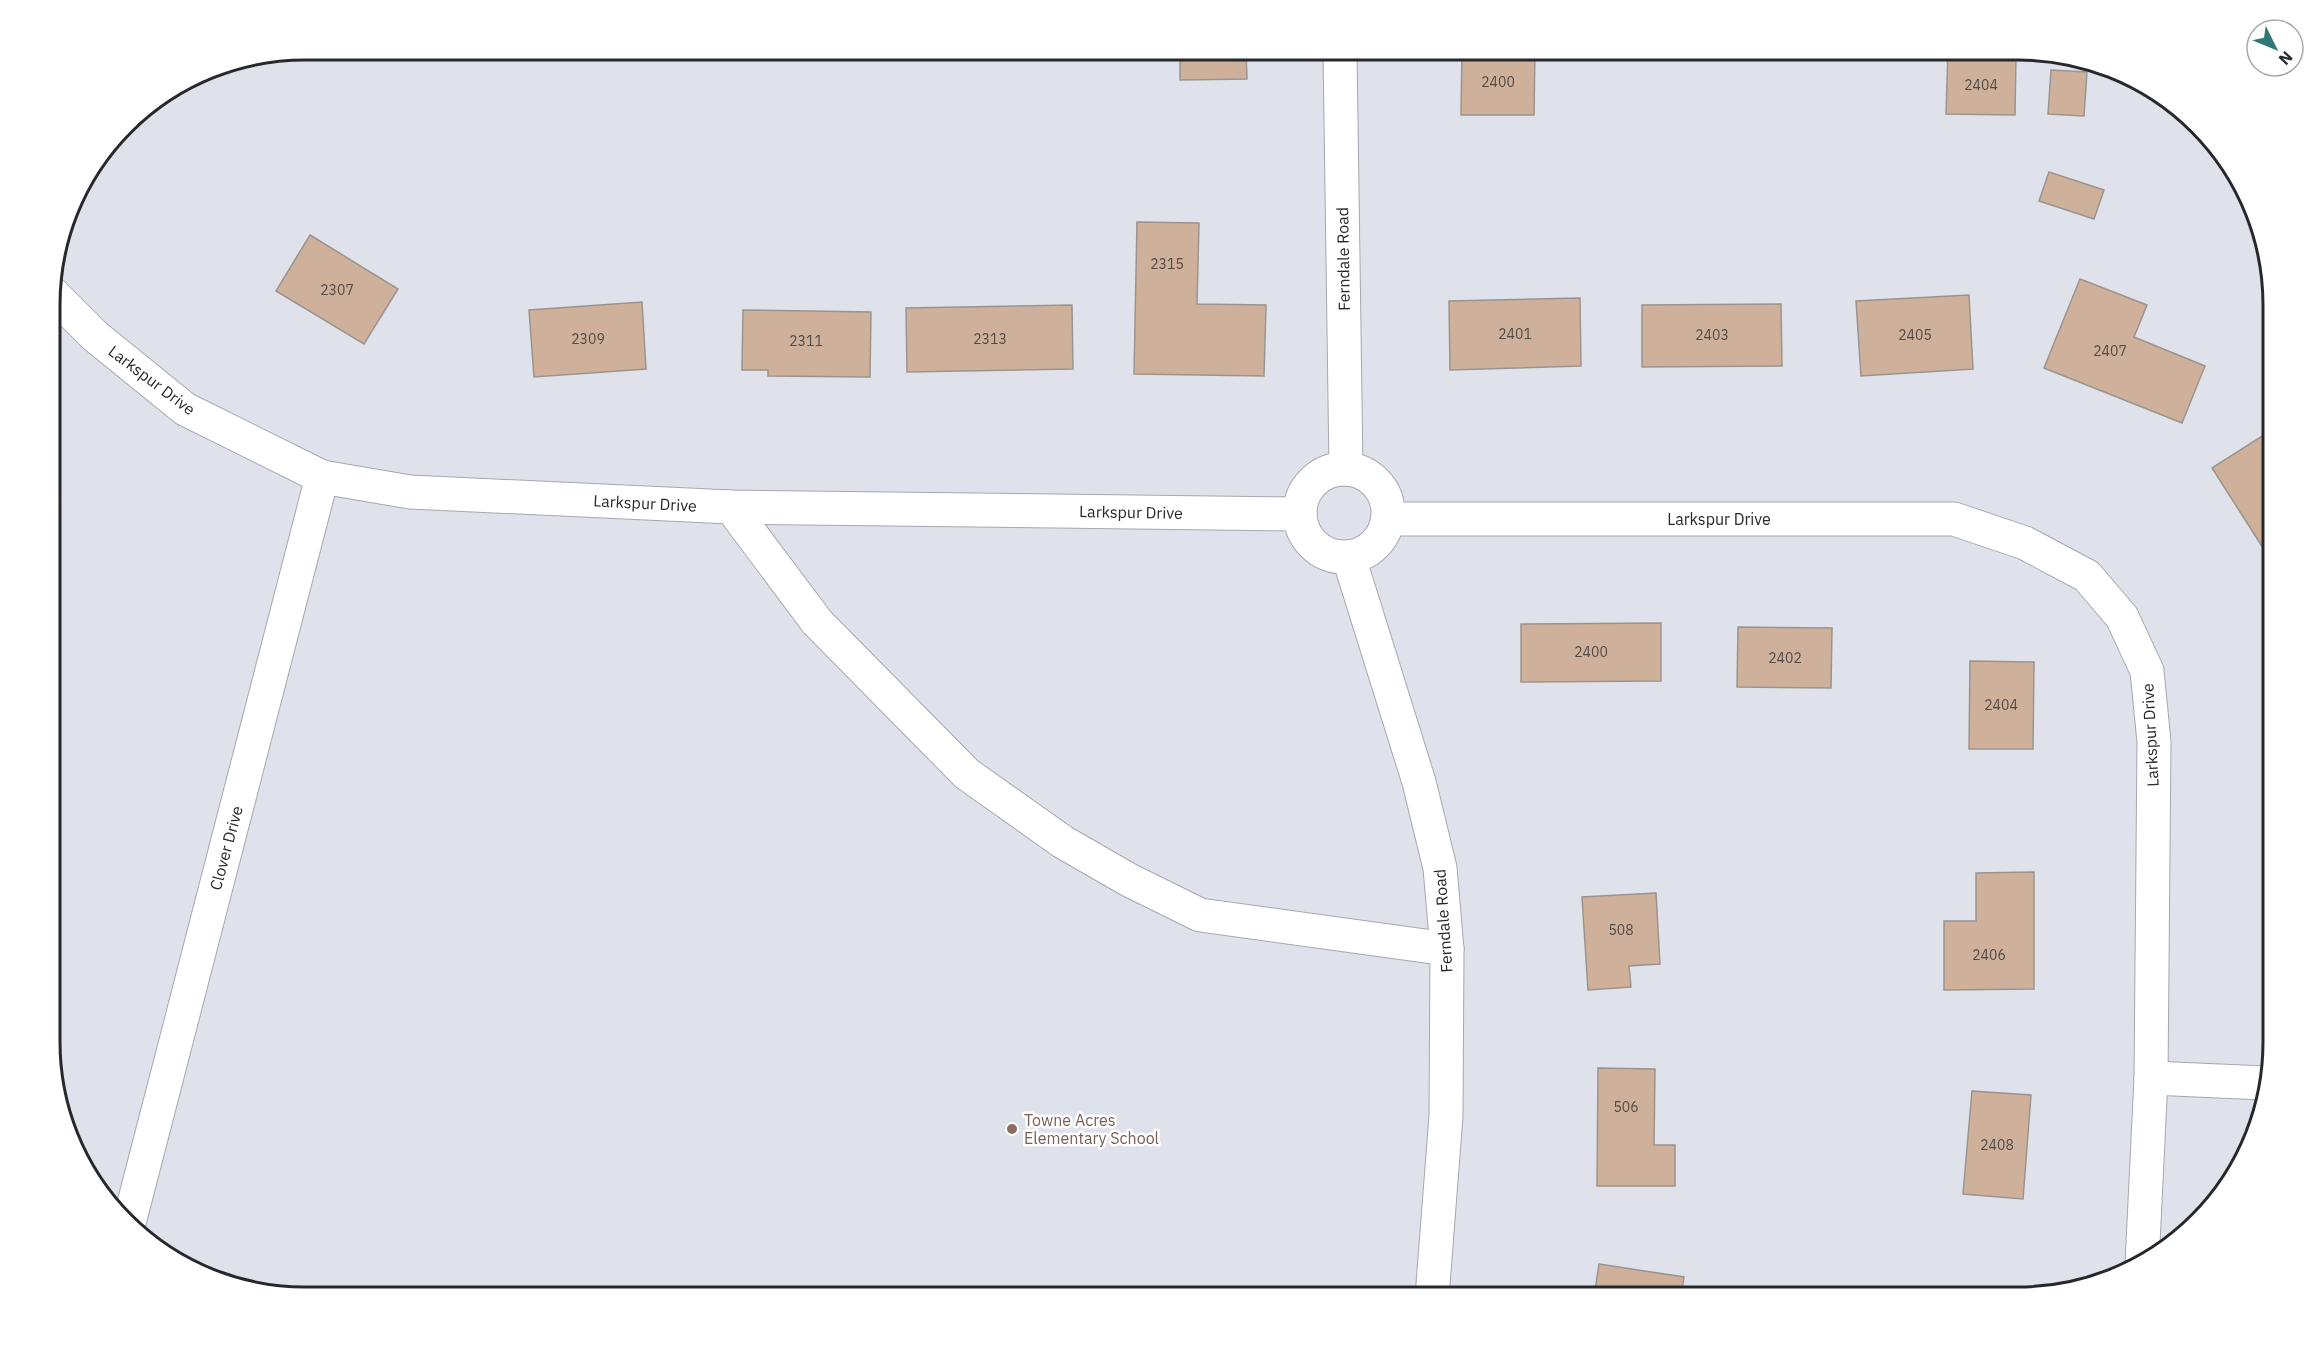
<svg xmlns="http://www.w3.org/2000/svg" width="2323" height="1347" font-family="'IBM Plex Sans',sans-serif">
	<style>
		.building { fill: #cfb19b; stroke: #9b948e; stroke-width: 1.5 }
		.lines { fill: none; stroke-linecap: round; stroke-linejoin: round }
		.minor-casing { stroke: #a5a8b0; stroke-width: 35 }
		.minor { stroke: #fff; stroke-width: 33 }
		.education-dot { fill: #8d6e63; stroke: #fff; stroke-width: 2 }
		.labels { text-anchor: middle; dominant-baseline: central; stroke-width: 5; stroke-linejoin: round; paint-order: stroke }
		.number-label { font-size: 14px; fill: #514a47 }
		.street-label { font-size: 16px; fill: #27282b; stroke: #fff }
		.education-label { font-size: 16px; fill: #785e54; stroke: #fff; text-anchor: start }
		.rim { fill: none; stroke: #27282b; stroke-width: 3 }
	</style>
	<rect width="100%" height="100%" fill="#dfe2ea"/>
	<g class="building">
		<path d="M1180 50H1246L1247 79 1180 80Z"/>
		<path d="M1462 50H1535L1534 115H1461Z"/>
		<path d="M1948 50H1992V55L2016 56 2015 115 1946 114Z"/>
		<path d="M2051 70 2087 72 2084 116 2048 114Z"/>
		<path d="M2049 172 2104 190 2094 219 2039 201Z"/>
		<path d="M1137 222 1199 223 1197 304 1266 305 1264 376 1134 374Z"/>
		<path d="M310 235 398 289 364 344 276 291Z"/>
		<path d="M2080 279 2147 305 2134 337 2205 366 2182 423 2044 368Z"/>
		<path d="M1969 295 1973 369 1861 376 1856 301Z"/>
		<path d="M1580 298 1581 366 1450 370 1449 301Z"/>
		<path d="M642 302 646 369 534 377 529 310Z"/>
		<path d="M1781 304 1782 366 1642 367V305Z"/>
		<path d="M1072 305 1073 369 907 372 906 308Z"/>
		<path d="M743 310 871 312 870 377 768 376V370H742Z"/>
		<path d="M2273 429V548L2265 551 2212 468Z"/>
		<path d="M1661 623V681L1521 682V624Z"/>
		<path d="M1738 627 1832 628 1831 688 1737 687Z"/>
		<path d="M1970 661 2034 662 2033 749H1969Z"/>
		<path d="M2034 872V989L1944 990V921H1976V873Z"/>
		<path d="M1656 893 1660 964 1629 966 1631 987 1588 990 1582 897Z"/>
		<path d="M1598 1068 1655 1069 1654 1145H1675V1186H1597Z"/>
		<path d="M1972 1091 2031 1095 2023 1199 1963 1194Z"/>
		<path d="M1599 1264 1684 1277 1681 1297H1594Z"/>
		<path d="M1963 1291 2020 1292V1297H1963Z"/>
	</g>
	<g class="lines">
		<defs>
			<g id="minor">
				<path d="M1340 50 1346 469"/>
				<path d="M52 293 95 336 185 409 322 477 410 492 731 507 1300 514"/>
				<circle cx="1344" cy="513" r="44"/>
				<path d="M731 507 817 622 967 774 1063 842 1129 880 1200 915 1447 949"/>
				<path d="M1388 519H1954L2025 543 2087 576 2122 617 2147 671 2154 742 2151 1078 2142 1264"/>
				<path d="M1349 558 1419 782 1440 868 1447 949 1446 1116 1432 1297"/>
				<path d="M2151 1078 2265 1083"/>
				<path d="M130 1219 322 477"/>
			</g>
		</defs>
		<use href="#minor" class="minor-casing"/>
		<use href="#minor" class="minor"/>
	</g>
	<circle class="education-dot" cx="1012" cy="1129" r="6"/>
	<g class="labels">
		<g class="number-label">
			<text x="1498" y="82">2400</text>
			<text x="1981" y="85">2404</text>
			<text x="1167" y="264">2315</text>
			<text x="337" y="290">2307</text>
			<text x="1515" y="334">2401</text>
			<text x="1712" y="335">2403</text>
			<text x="1915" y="335">2405</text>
			<text x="588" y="339">2309</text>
			<text x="990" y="339">2313</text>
			<text x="806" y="341">2311</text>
			<text x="2110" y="351">2407</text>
			<text x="1591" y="652">2400</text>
			<text x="1785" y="658">2402</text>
			<text x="2001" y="705">2404</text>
			<text x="1621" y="930">508</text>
			<text x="1989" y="955">2406</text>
			<text x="1626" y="1107">506</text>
			<text x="1997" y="1145">2408</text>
		</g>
		<g class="street-label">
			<text transform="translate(1343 259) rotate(-91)">Ferndale Road</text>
			<text transform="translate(152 380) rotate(37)">Larkspur Drive</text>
			<text transform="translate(645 503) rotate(3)">Larkspur Drive</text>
			<text transform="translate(1131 512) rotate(1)">Larkspur Drive</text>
			<text x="1719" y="519">Larkspur Drive</text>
			<text transform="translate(2150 735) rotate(-93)">Larkspur Drive</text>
			<text transform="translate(226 848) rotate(-75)">Clover Drive</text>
			<text transform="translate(1443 921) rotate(-94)">Ferndale Road</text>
		</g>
		<g class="education-label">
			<text x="1024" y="1120">Towne Acres<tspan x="1024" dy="18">Elementary School</tspan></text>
		</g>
	</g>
	<path d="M0 0H2323V1347H0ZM305 60H2018A245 245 0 0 1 2263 305V1042A245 245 0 0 1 2018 1287H305A245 245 0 0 1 60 1042V305A245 245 0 0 1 305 60Z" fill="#fff" fill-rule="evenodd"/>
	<path class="rim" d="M305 60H2018A245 245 0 0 1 2263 305V1042A245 245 0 0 1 2018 1287H305A245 245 0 0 1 60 1042V305A245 245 0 0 1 305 60Z"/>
	<g transform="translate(2275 48) rotate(133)"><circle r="28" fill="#ffffff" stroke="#a9a9aa" stroke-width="1.5"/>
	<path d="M0-4.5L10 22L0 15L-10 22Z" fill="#2f7877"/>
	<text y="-9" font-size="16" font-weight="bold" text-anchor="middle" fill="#27282b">N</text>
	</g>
</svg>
